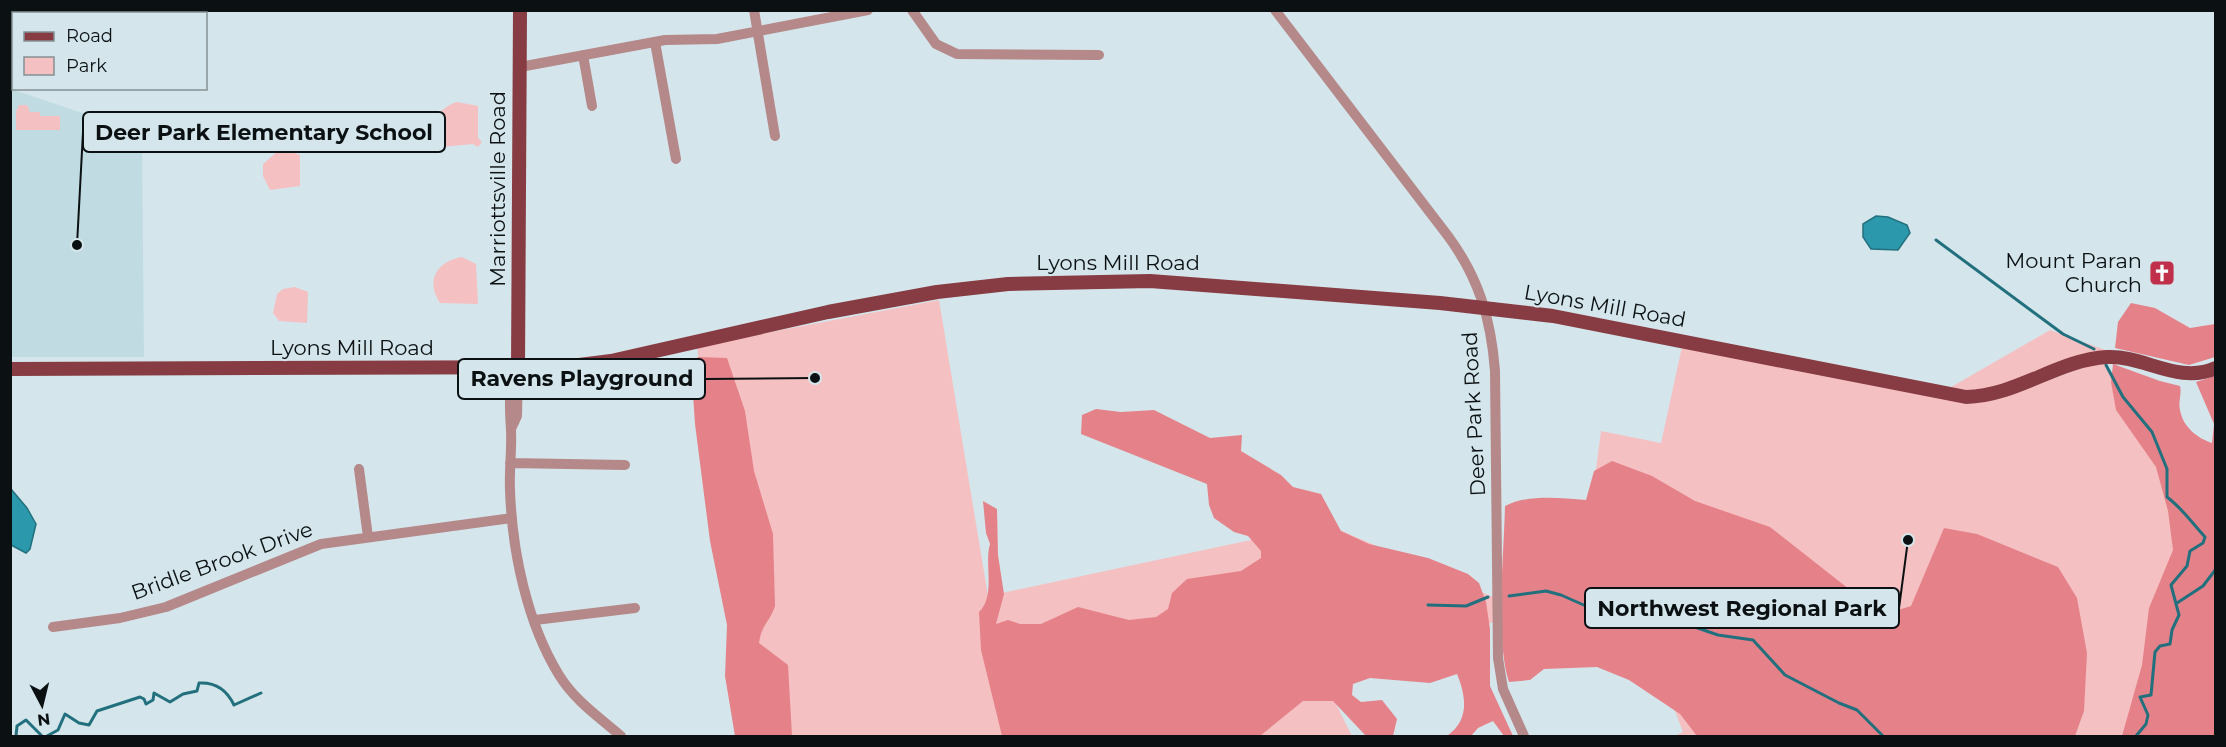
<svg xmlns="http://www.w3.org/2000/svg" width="2226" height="747" font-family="Montserrat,sans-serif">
  <rect width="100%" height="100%" fill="#d4e6eb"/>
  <!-- built -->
  <path fill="#c0dce2" d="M11 89 142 133 144 357H11Z"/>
  <!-- green -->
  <path fill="#f5c0c2" d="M457 102 478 106V138L482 142 478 147 473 144 441 147C424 130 437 108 457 102Z
    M19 105H27L30 112H40V116H60V130H16V112Z
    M288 151 300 155V186L270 190 263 176V164L277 152Z
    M462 257 476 264 478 304 440 303C425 281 437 261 462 257Z
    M295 287 308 292 307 323 279 321 273 313 277 294 283 289Z
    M939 300 988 596 1326 524 1493 597V622L1328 688 1352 736H744L697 346Z
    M2050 330 2111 352 1979 392 1946 390Z
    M1682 347 1974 402 2008 396 2094 363 2106 365 2189 518 2136 736H1674L1683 732 1593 492 1601 431 1661 443Z"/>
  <!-- forest -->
  <path fill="#e58289" d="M2131 303 2155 308 2190 328 2215 324V357L2189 365 2115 348 2118 322Z
    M698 357 727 358 745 411 754 471 773 534 775 606C770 622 761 625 759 643L788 665 792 736H735L725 676 727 625 710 541 695 424 691 365Z
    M2113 364 2160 381 2180 386C2182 394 2178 402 2180 410 2183 427 2197 438 2212 443L2214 424 2196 382 2215 376V736H2122L2142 665 2149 608 2173 550 2168 511 2156 467 2116 410 2111 382Z
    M1096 409 1121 412 1154 410 1210 438 1242 435 1241 451 1281 475 1293 487 1321 494 1341 531 1369 544 1428 558 1468 574 1479 583 1486 602 1490 629V686L1513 736H1504L1493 721 1478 728 1471 736H1447C1470 720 1466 696 1457 674L1430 683 1370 678 1353 684 1352 695 1361 702 1382 700 1397 719 1393 736H1366L1333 701H1303L1260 736H1002L981 650 979 612C996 596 984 563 990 544L986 533 983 501 997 509 998 555 1004 594 996 624 1008 620 1020 624H1041L1078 607 1129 620 1156 617 1168 609 1172 593 1187 579 1241 571 1261 558V551L1248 536 1234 532 1214 518 1209 505 1207 484 1081 434 1082 415Z
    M1612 461 1652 476 1695 501 1770 527 1882 615 1911 606 1944 528 1977 534 2058 567 2077 598 2087 653 2084 711 2075 736H1697L1680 714 1629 680 1597 667 1544 669 1530 680 1509 682C1495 639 1504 553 1505 506 1528 494 1560 498 1586 500L1594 471Z"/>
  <!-- water -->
  <path fill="#2c98ac" stroke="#22707e" stroke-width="1.5" d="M1876 216 1888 217 1907 225 1910 233 1898 250 1871 249 1863 237V224Z
    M11 489 27 508 36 524 30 549 26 553 11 545Z"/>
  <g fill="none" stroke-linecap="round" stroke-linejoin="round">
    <!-- stream -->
    <path stroke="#22707e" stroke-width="3" d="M1936 240 2063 334 2094 349
      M2106 365 2123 397 2152 432 2167 469V497C2183 509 2192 523 2205 537L2203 543 2190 551 2187 566 2171 585 2179 615 2172 630 2170 644 2160 646 2155 652 2151 695 2140 697 2148 715 2146 724 2136 736
      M1509 596 1546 591 1561 595 1586 606 1618 603 1629 595 1656 608 1666 620 1679 626 1689 625 1718 635 1753 640 1785 675 1839 703 1857 710 1883 736
      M2177 603 2203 586 2216 569
      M1428 605 1466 606 1488 597
      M16 736 17 726 26 720 42 736
      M47 736 58 730 65 714 79 723 89 725 97 711 140 697 144 699 146 704 153 700 154 693 170 702 183 694 197 691 199 683C216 682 227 690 234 705L261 693"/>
    <!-- minor -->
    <path stroke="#b5888a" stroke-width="10" d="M754 10 775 136
      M912 10 936 44 957 54 1099 55
      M1275 10 1448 236C1479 278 1491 319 1495 371L1498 658 1503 689 1524 736
      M655 42 676 159
      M583 55 592 106
      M520 67 665 40 717 39 868 10
      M518 368C507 390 510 408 511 431 512 450 509 470 510 490 512 551 527 623 559 675 575 701 599 717 621 736
      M511 429 517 416 518 368
      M510 463 625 465
      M359 469 368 537
      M535 620 635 608
      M53 627 120 618 166 607 321 544 512 518"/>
    <!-- major -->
    <path stroke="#873b43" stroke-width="14" d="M518 368 520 10
      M10 369 563 367 611 361 828 312 937 292 1008 284 1150 281 1440 303 1553 316 1966 397C2017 396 2057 360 2107 357 2144 355 2178 385 2216 368"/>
  </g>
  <!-- icons -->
  <defs>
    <symbol id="church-square" viewBox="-11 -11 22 22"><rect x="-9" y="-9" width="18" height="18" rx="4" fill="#c0304a" stroke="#d4e6eb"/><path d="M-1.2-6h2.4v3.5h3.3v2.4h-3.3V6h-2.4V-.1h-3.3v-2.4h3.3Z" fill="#fff"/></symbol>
  </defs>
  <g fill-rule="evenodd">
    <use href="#church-square" x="2147" y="258" width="30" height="30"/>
  </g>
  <g text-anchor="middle" stroke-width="4.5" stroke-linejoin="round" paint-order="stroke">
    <!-- street labels -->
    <g font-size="21" fill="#0b1113" stroke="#d4e6eb">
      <text transform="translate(498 189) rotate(-90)" y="7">Marriottsville Road</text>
      <text x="1118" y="270">Lyons Mill Road</text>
      <text transform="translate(1605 306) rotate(10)" y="7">Lyons Mill Road</text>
      <text x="352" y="355">Lyons Mill Road</text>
      <text transform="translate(1474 414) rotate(-93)" y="7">Deer Park Road</text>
      <text transform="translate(222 561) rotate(-20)" y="7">Bridle Brook Drive</text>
    </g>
    <!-- poi labels -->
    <g font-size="21" fill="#0b1113" stroke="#d4e6eb" text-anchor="end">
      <text x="2142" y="268">Mount Paran<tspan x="2142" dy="24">Church</tspan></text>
    </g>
  </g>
  <!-- callouts -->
  <path fill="none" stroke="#0b1113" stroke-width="2" d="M77 245L83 132M815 378L705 379M1908 540L1899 608"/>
  <g fill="#0b1113" stroke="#d4e6eb" stroke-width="2">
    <circle cx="77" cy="245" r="6"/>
    <circle cx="815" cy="378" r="6"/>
    <circle cx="1908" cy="540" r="6"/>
  </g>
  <g fill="#d4e6eb" stroke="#0b1113" stroke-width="2">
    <rect x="83" y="112" width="362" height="40" rx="6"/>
    <rect x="458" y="359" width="247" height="40" rx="6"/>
    <rect x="1585" y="588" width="314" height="40" rx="6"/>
  </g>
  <g font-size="22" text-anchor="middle" font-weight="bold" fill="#0b1113">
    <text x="264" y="140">Deer Park Elementary School</text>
    <text x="582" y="386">Ravens Playground</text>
    <text x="1742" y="616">Northwest Regional Park</text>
  </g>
  <!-- border -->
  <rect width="2226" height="747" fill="none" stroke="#0b1113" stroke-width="24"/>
  <!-- legend -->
  <rect x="12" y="12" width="195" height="78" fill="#d4e6eb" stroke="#849195" stroke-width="1.5"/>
  <rect x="24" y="32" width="30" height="9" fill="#873b43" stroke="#849195" stroke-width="1.5"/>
  <text x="66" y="42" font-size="18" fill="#0b1113">Road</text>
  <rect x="24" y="57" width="30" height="18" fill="#f5c0c2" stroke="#849195" stroke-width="1.5"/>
  <text x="66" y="72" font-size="18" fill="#0b1113">Park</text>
  <!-- north arrow -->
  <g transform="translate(42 705) rotate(173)" stroke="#d4e6eb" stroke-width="4.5" paint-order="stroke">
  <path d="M0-4.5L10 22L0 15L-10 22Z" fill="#0b1113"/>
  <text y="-9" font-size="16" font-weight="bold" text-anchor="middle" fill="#0b1113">N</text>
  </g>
</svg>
